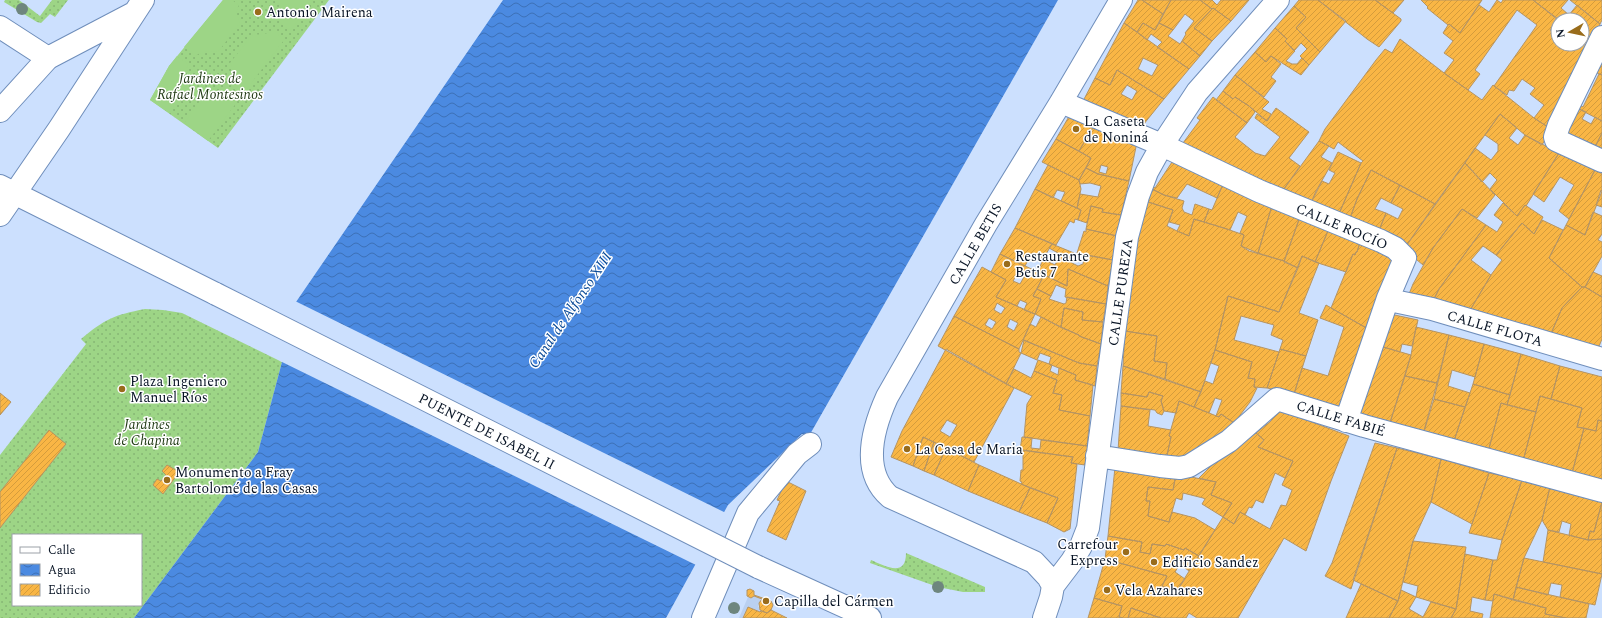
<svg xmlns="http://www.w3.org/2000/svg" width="1602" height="618" font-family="Spectral,serif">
  <defs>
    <pattern id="grass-dots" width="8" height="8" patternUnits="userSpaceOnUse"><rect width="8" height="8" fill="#9dd586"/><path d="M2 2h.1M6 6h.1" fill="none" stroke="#86b674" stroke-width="1.8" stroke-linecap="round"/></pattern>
    <pattern id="water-waves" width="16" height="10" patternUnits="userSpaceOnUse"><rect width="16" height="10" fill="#4b8ae1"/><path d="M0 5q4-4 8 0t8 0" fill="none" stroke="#3c70b6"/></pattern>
    <pattern id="building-hatch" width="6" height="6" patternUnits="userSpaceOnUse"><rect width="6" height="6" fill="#f9b645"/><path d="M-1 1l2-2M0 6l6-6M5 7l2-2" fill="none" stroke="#d49c3c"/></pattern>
  </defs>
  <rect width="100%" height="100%" fill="#cce0fe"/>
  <!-- built -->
  <path fill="#bad0f1" d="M754 596 762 599 758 606 761 611 787 618H739L748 597 751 598Z"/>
  <!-- grass -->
  <path fill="url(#grass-dots)" fill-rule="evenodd" d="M5 0H19L40 16 52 0H68L55 17 50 14 41 23 37 22 4 2Z
    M223 0H329L218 148 150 100 169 66Z
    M145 309 163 310 182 313 282 362 258 452 134 618H0V455L86 344 81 339C105 319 114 315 145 309ZM13 535H141V605H13Z
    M906 553 985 587V592H963L938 587 870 563 871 560C885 566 906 578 906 553Z"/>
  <!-- garden -->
  <path fill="#9dd586" d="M223 0H232L239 5 236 12 240 23 218 52C209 51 203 51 195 56L184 47Z
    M279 0H313L290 31 279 22 282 15 278 1Z
    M273 30 284 40 243 94 231 85C234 77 235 71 230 63L253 34C260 35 266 35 273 30Z
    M177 56 188 64C185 73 185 79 189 88L169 113 150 100 169 66Z
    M225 94 237 102 208 141 184 123 202 98C211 100 217 98 225 94Z"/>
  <!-- water -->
  <path fill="url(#water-waves)" d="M503 0H1058L809 436 802 434 728 505 666 618H134L258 452 282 362 296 302Z"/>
  <!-- pier -->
  <path fill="#cce0fe" d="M295 301 726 513 696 565 280 361Z"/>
  <!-- building -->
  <path fill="url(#building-hatch)" stroke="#b59463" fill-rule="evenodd" d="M1138 0H1142L1163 14 1155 30 1143 23 1137 32 1124 23Z
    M1142 0H1171L1163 14Z
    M1171 0H1200L1212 9 1194 28 1212 41 1200 56 1182 41 1186 34 1185 33 1194 21 1185 14 1173 30 1159 23Z
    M1200 0H1212L1217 5 1221 0H1249L1231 21 1213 8 1212 9Z
    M1299 0H1318L1346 21 1320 52 1296 28 1306 17 1294 6Z
    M1318 0H1375L1401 19V21L1379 47 1367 39Z
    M1375 0H1404L1393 13Z
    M1421 0H1482L1460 33 1449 24 1448 25 1427 8 1428 7Z
    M1497 0 1501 3 1503 0H1533L1558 19 1550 30 1558 36V44H1582V39L1590 45 1551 129 1534 118 1544 105 1530 94 1535 88 1522 79 1514 91 1509 90 1507 95 1494 86 1537 25 1517 10 1475 70 1480 74 1468 90 1444 73 1454 60 1444 53 1453 41 1443 33 1448 25 1449 24 1460 33 1479 5 1489 12Z
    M1533 0H1568L1561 8 1569 15 1577 5 1600 24 1590 45 1582 39V20H1558Z
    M1570 0H1602V20L1600 24Z
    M1294 6 1306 17 1296 28 1320 52 1309 65 1300 56 1307 49 1301 43 1294 51 1285 41 1287 39 1275 28Z
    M1213 8 1231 21 1212 41 1194 28Z
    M1124 23 1189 69 1164 99 1117 70 1110 85 1095 78ZM1143 58 1158 65 1152 76 1138 69Z
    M1143 23 1155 30 1159 23 1173 30 1168 36 1180 44 1182 41 1200 56 1189 69 1157 47 1162 42 1151 34 1147 40 1137 32Z
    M1275 28 1287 39 1285 41 1295 51 1286 61 1292 64H1297L1302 58 1309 65 1301 75 1271 56 1266 62 1255 52Z
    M1400 39 1444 73 1482 100 1493 85 1534 118 1551 129 1542 145 1525 135 1500 114 1435 204 1371 170 1357 199 1349 221 1338 216 1361 163 1363 161 1338 142 1334 149 1319 141 1325 129 1376 60 1385 49 1392 53Z
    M1602 51V75L1592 71Z
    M1255 52 1266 62 1271 56 1281 64 1271 77 1276 81 1264 97 1235 75Z
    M1117 70 1164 99 1139 130 1081 105 1095 78 1110 85ZM1127 85 1137 91 1132 100 1121 94Z
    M1599 74 1602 75V121L1575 107 1577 103 1583 107Z
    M1235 75 1269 102 1262 109 1271 114 1267 121 1249 106 1235 97 1233 99 1223 91Z
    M1223 91 1233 99 1235 97 1249 106 1255 112 1247 123 1216 100Z
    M1213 97 1247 123 1235 137 1255 153 1265 156 1280 137 1255 118 1257 114 1267 121 1276 108 1309 132 1289 158 1300 166 1281 193 1180 147 1200 120 1197 118Z
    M1575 107 1586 112 1582 119 1591 124 1595 117 1602 121V133L1595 147 1563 132Z
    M1071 113 1095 124 1079 151 1056 139Z
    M1500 114 1517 128 1509 138 1518 145 1525 135 1559 153 1526 206 1525 205 1517 216 1490 189 1497 180 1490 173 1482 182 1465 163 1475 148 1491 160 1498 151V144L1485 135Z
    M1095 124 1137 142 1129 181 1098 174 1086 168 1091 158 1079 151ZM1101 165 1108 167 1106 174 1099 172Z
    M1602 133V150L1595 147Z
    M1056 139 1091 158 1079 180 1042 162Z
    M1319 141 1329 146 1321 157 1332 163 1316 191 1310 205 1281 193Z
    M1338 152 1361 163 1338 216 1310 205 1322 181 1329 184 1335 173 1329 170Z
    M1559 153 1595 170 1569 219 1559 211 1574 185 1560 177 1544 202 1533 194Z
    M1174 159 1224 182 1217 198 1187 184 1177 198 1164 195 1150 188 1152 186 1155 188Z
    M1465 163 1495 195 1477 218 1462 209 1433 248 1423 265 1404 249Z
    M1048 165 1079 180 1081 189 1077 208 1061 201 1065 192 1057 190 1053 198 1035 189Z
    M1086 168 1098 174 1129 181 1121 215 1102 212 1103 209 1091 206 1087 223 1078 220 1081 210 1077 208 1080 194 1098 197 1101 186 1090 183 1080 184 1079 180Z
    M1371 170 1400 185 1391 203 1381 198 1375 209 1386 213 1378 233 1349 221 1357 199Z
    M1595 170 1602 174V191L1585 235 1566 225Z
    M1224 182 1273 202 1258 253 1241 246 1244 235 1240 233 1247 216 1238 212 1230 230 1204 222 1209 209 1212 210Z
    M1400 185 1435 204 1404 249 1378 233 1386 213 1398 219 1403 209 1391 203Z
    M1150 188 1164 195 1184 201 1182 208 1184 212 1192 215 1195 204 1209 209 1204 222 1194 219 1189 236 1177 231 1180 225 1169 222 1173 210 1142 200Z
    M1035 189 1081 210 1078 220 1075 219 1074 223 1070 221 1056 245 1015 228Z
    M1601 190 1602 191V207L1596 205Z
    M1142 200 1173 210 1167 226 1177 231 1189 236 1194 219 1224 228 1244 235 1241 246 1249 251 1284 261 1298 268 1279 312 1228 296 1215 350 1201 392 1165 379 1167 363 1154 361 1157 336 1125 331Z
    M1273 202 1301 214 1284 261 1258 253Z
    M1503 203 1517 216 1525 205 1543 217 1534 234 1522 223 1496 255 1483 246 1471 260 1491 275 1469 312 1432 303 1439 289 1486 225 1497 232 1503 222 1494 215Z
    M1091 206 1103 209 1102 212 1121 215 1117 236 1086 229Z
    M1462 209 1486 225 1439 289 1432 303 1407 299 1413 284 1433 248Z
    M1593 212 1602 216V234L1598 240 1602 242V256L1585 287H1582L1549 258 1566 225 1585 235Z
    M1301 214 1330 226 1315 262 1302 256 1298 268 1284 262Z
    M1542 220 1563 230 1549 258 1582 287 1562 308 1550 336 1469 312 1491 275 1502 260 1496 255 1522 223 1534 234Z
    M1330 226 1361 239 1357 252H1356L1355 255 1353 254 1346 272 1315 262Z
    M1015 228 1052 244 1043 259 1032 253 1025 266 1000 254Z
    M1086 229 1117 236 1113 260 1077 253 1084 231 1086 232Z
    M1361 239 1397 257 1370 330 1331 308 1353 254 1355 255 1356 252H1357Z
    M1052 244 1074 253 1070 262 1078 266 1083 264 1085 255 1113 260 1108 286 1068 269 1067 286 1049 277 1059 257 1058 253 1049 248Z
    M1000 254 1044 275 1033 296 1041 299 1035 314 1024 310 1027 303 1020 300 1017 306 996 297 1006 280 991 272ZM1017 274 1024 277 1020 284 1013 281Z
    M1302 256 1319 263 1299 313 1318 320 1306 356 1280 349 1283 340 1271 335 1274 325 1241 316 1234 340 1279 352 1267 388 1254 387 1255 379 1248 378 1252 362 1215 350 1228 296 1279 312Z
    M1043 259 1055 265 1049 277 1038 272Z
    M982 267 1006 280 996 297 1035 314 1019 349 954 316ZM997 303 1005 308 1001 314 994 310ZM989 318 996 322 992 329 985 325ZM1010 319 1018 323 1014 331 1007 327Z
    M1068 269 1108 286 1106 304 1065 297 1066 289 1056 285 1051 296 1037 289 1044 275 1067 286Z
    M1593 272 1602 276V297L1585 287Z
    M1582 287H1585L1602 297V339L1597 351 1550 336 1562 308Z
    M1037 289 1051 296 1049 299 1064 304 1066 303 1067 297 1106 304 1103 322 1082 320 1083 312 1064 308 1061 327 1035 314 1041 299 1033 296Z
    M1326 305 1370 330 1344 408 1294 394 1302 368 1328 376 1344 327 1320 318Z
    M1064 308 1083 312 1082 320 1103 322 1101 344 1079 336V335L1061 327Z
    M1390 314 1418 320 1412 346 1402 344 1400 352 1373 344Z
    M954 316 1019 349V352L1021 353 1006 384 938 346Z
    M1041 317 1062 328 1079 335V336L1101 344 1097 366 1079 363 1023 340 1030 324 1036 327Z
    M1416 327 1449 335 1437 383 1405 376 1411 355Z
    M1125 331 1157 336 1154 361 1167 363 1165 379 1123 366Z
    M1449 335 1484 344 1475 377 1452 370 1448 386 1470 393 1465 407 1434 399Z
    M1024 340 1079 363 1097 366 1095 386 1075 380 1076 375 1049 364 1051 357 1040 353 1037 360 1021 353Z
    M1373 344 1411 355 1388 429 1349 417Z
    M1484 344 1521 354 1510 395 1473 384Z
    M946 349 1014 388 974 462 923 437 913 466 891 457 902 431ZM947 420 957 425 950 437 940 431Z
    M1280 349 1306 356 1294 394 1267 388Z
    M1215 350 1252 362 1248 378 1255 379 1254 387 1257 388 1250 402 1234 423 1221 414 1219 417 1216 416 1222 400 1215 398 1209 413 1194 407 1205 381 1213 384 1219 366 1211 363Z
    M1521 354 1560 366 1551 399 1540 396 1536 412 1507 405Z
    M1038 360 1052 365 1050 371 1058 375 1059 368 1076 375 1075 380 1093 385 1090 416 1059 410 1062 395 1053 393 1057 380 1034 371Z
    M1123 366 1201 392 1194 407 1179 401 1176 413 1164 411 1161 401 1163 396 1149 392 1147 397 1121 393Z
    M1560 366 1602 377V421L1598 420 1596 431 1577 427 1582 408 1551 399Z
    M1014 369 1031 378 1034 371 1057 380 1053 393 1062 395 1059 410 1090 416 1087 446 1024 437 1027 404 1032 396 1006 384Z
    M1405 376 1437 383 1422 438 1388 429Z
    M1473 384 1510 395 1507 405 1501 403 1487 456 1452 447Z
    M1149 392 1163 396 1161 401 1164 411 1162 415 1157 413 1155 410 1121 406V393L1147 397Z
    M0 393 11 402 0 415Z
    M1540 396 1582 408 1577 427 1584 428 1571 477 1522 465Z
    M1434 399 1465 407 1452 447 1422 438Z
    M1179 401 1219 417 1221 414 1234 423 1223 436 1179 463 1166 460 1171 437 1169 436Z
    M1501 403 1536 412 1522 465 1487 456Z
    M1121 406 1150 410 1148 426 1171 430 1169 436 1171 437 1166 460 1118 451Z
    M1277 409 1349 436 1331 481 1306 551 1284 538 1238 618H1197L1189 613 1186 618H1161L1131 608 1128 618H1123L1119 617 1122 606 1094 598 1105 559 1167 576 1162 586 1176 592 1223 517 1234 524 1240 512 1270 529 1281 505 1286 506 1292 490 1282 485 1293 461 1258 447 1264 440 1256 433 1271 421Z
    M1598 420 1602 421V485L1571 477 1584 428 1596 431Z
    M49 430 66 444 0 528V492Z
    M1256 433 1264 440 1258 447 1293 461 1285 478 1275 473 1263 503 1256 500 1252 508 1249 507 1245 515 1240 512 1234 524 1223 517 1232 503 1211 495 1216 482 1199 478 1222 455Z
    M923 437 934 442 924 471 913 466Z
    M1022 437 1032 438 1031 448 1040 449 1041 440 1088 446 1085 465 1071 463 1073 457 1020 450Z
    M934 442 946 448 934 475 924 471Z
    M1375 443 1397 448 1351 589 1325 576 1332 563Z
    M946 448 979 465 968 491 934 475Z
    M1397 448 1441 459 1431 502 1413 541 1398 601 1353 580Z
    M1023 450 1073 457 1071 463 1077 464 1070 529 1064 532 1047 523 1058 498 1021 484 1022 482 1020 481 1021 470H1023Z
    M1441 459 1489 473 1472 524 1431 502Z
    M167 465 179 472 163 494 153 485 157 479 161 481 166 475 162 471Z
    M979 465 1030 488 1019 512 968 491Z
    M1115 467 1176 474 1173 490 1148 487 1146 501H1150L1148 516 1169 522 1172 512 1195 518 1215 530 1199 556 1185 548 1184 550 1166 544 1165 546 1152 544 1150 554 1140 552 1142 542 1108 536Z
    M1489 473 1522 480 1502 540 1469 533Z
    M1176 474 1216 482 1211 495 1232 503 1223 517 1202 504 1205 499 1203 498 1183 493 1182 500 1176 498 1169 522 1148 516 1150 501H1146L1148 487 1173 490Z
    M1522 480 1550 487 1542 520 1524 558 1513 600 1494 594 1493 601 1485 600 1493 560H1497L1502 540Z
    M786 481 806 491 786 540 767 531 780 501 777 500Z
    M1550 487 1602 502 1594 532 1590 531 1588 540 1569 535 1571 524 1562 521 1559 532 1548 530 1542 520Z
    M1030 488 1058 498 1047 523 1019 512Z
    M1602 502V539L1588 540 1590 531 1594 532Z
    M1548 530 1588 540 1602 539V574L1543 562Z
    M1108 536 1142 542 1140 552 1150 554 1152 544 1165 546 1166 544 1184 550 1185 548 1199 556 1189 571 1180 564 1175 572 1185 579 1176 592 1162 586 1167 576 1105 559Z
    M1413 541 1466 547 1456 609 1416 597 1418 586 1403 582Z
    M1465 554 1493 560 1485 600 1472 597 1470 611 1483 614 1482 618H1451L1456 609Z
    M1524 558 1602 574 1595 605 1560 597 1562 585 1551 583 1548 595 1516 587Z
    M1361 584 1398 601 1389 618H1346Z
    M1516 587 1589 604 1586 618H1566L1545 614 1546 608 1513 600Z
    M750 589 754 591V595L771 601 773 605 771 610 767 613 760 610 759 603 762 599 754 596 751 598 747 596V590Z
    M1401 590 1416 597 1409 609 1423 617 1431 602 1456 609 1451 618H1389L1398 601Z
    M1494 594 1546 608 1545 614 1566 618H1490Z
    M1094 598 1122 606 1119 617 1123 618H1088Z
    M748 607 760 612 761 611 767 613 771 610 787 618H743Z
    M1131 608 1161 618H1128Z"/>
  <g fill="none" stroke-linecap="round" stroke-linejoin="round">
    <defs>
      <path id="street" d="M0 27 48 58
        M1602 37 1559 125 1555 137 1556 140 1602 161
        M1061 102 1162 145 1259 191 1381 241 1395 248 1405 258 1388 298 1346 421
        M1388 298 1394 301 1432 309 1602 359
        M1097 456 1160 466 1180 468 1189 466 1229 441 1277 399 1364 426 1602 491
        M1053 586 1048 577 1034 562 890 497C860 471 873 428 887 397L986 224 1061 102 1121 0
        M703 618 748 513 797 454 810 444
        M1044 618 1051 597 1053 586 1072 561 1081 546 1088 528 1127 237 1138 196 1147 172 1162 145 1197 92 1278 0"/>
      <path id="secondary" d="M0 186 216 294
        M758 567 870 618"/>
      <path id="primary" d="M0 111 48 58 132 14
        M0 215 59 129 143 0"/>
    </defs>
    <!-- street casing -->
    <use href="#street" stroke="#6f8ebb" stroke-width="24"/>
    <!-- secondary casing -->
    <use href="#secondary" stroke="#6f8ebb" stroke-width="24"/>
    <!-- primary casing -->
    <use href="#primary" stroke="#6f8ebb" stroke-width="24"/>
    <!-- street -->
    <use href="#street" stroke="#fff" stroke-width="22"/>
    <!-- secondary -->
    <use href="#secondary" stroke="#fff" stroke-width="22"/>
    <!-- primary -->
    <use href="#primary" stroke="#fff" stroke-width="22"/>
    <defs>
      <path id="secondary-bridge" d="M216 294 758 567"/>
    </defs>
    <!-- secondary-bridge casing -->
    <use href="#secondary-bridge" stroke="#6f8ebb" stroke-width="24" stroke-linecap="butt"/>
    <!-- secondary-bridge -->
    <use href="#secondary-bridge" stroke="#fff" stroke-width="22"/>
  </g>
  <!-- trees -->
  <g fill="#6e867e">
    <circle cx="22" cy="9" r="6"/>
    <circle cx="938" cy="587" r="6"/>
    <circle cx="734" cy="608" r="6"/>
  </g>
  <!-- markers -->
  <g fill="#996c1b" stroke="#fff" stroke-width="1.5">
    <circle cx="258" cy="12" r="4"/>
    <circle cx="1076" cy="129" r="4"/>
    <circle cx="1007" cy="264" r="4"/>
    <circle cx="122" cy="389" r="4"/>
    <circle cx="907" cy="449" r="4"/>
    <circle cx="167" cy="480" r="4"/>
    <circle cx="1126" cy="552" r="4"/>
    <circle cx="1154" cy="562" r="4"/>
    <circle cx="1107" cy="590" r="4"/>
    <circle cx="766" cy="601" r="4"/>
  </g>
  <g text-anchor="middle" stroke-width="3" stroke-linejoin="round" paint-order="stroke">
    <!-- poi labels -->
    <g font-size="14" fill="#081425" stroke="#fff" text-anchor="start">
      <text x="266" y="17">Antonio Mairena</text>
      <text x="1084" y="126">La Caseta<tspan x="1084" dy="16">de Noniná</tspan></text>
      <text x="1015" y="261">Restaurante<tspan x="1015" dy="16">Betis 7</tspan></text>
      <text x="130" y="386">Plaza Ingeniero<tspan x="130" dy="16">Manuel Ríos</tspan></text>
      <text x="915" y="454">La Casa de Maria</text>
      <text x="175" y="477">Monumento a Fray<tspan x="175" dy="16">Bartolomé de las Casas</tspan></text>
      <text x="1118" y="549" text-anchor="end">Carrefour<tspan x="1118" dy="16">Express</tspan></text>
      <text x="1162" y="567">Edificio Sandez</text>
      <text x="1115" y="595">Vela Azahares</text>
      <text x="774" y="606">Capilla del Cármen</text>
    </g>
    <!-- park labels -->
    <g font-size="14" font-style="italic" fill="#223c16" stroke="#fff">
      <text x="210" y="83">Jardines de<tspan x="210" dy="16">Rafael Montesinos</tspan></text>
      <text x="147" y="429">Jardines<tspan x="147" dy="16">de Chapina</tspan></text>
    </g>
    <!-- street labels -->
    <g font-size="14" fill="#081425" stroke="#fff">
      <text transform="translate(1342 226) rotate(23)" y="5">CALLE ROCÍO</text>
      <text transform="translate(975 244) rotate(-60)" y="5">CALLE BETIS</text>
      <text transform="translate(1120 292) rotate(-82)" y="5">CALLE PUREZA</text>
      <text transform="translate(1495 328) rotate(16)" y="5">CALLE FLOTA</text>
      <text transform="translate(1341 418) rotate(17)" y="5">CALLE FABIÉ</text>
      <text transform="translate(487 431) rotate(27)" y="5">PUENTE DE ISABEL II</text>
    </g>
    <!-- water labels -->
    <g font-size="15" font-style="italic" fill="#074896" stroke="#fff">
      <text transform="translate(570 310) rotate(-56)" y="5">Canal de Alfonso XIII</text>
    </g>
  </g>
  <!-- legend -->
  <rect x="12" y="534" width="130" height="72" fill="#ffffff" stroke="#9ca1a8"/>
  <rect x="20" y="547" width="20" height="6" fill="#ffffff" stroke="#9ca1a8"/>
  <text x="48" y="554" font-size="12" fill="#081425">Calle</text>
  <rect x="20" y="564" width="20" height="12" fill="url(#water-waves)" stroke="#9ca1a8"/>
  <text x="48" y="574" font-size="12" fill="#081425">Agua</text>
  <rect x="20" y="584" width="20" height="12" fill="url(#building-hatch)" stroke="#9ca1a8"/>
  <text x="48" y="594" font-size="12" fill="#081425">Edificio</text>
  <!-- north arrow -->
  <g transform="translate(1570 32) rotate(261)"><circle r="19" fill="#ffffff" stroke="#9ca1a8"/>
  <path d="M0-3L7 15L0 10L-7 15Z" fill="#996c1b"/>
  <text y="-6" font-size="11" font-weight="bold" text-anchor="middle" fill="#081425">N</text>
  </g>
</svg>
